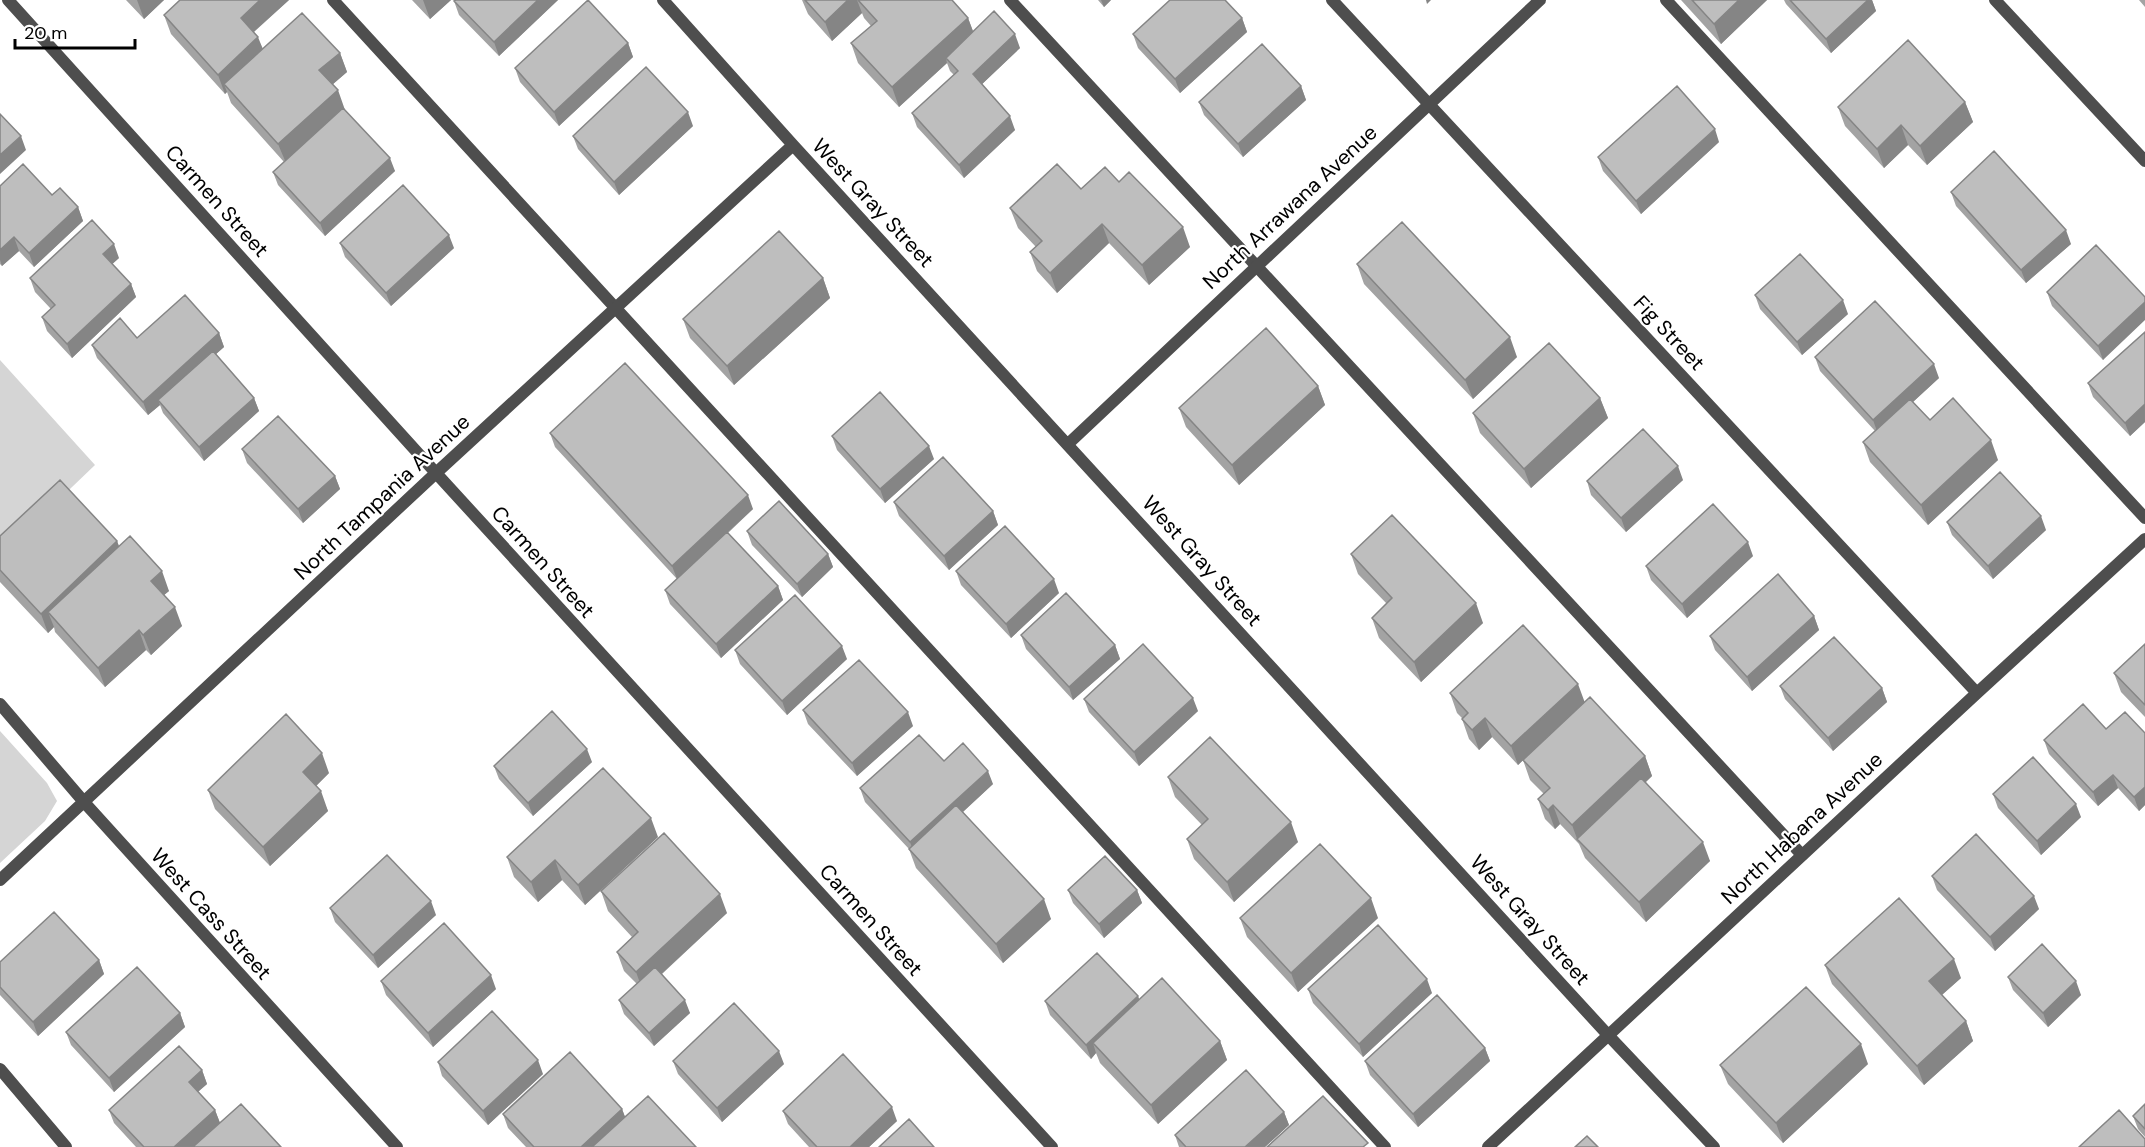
<svg xmlns="http://www.w3.org/2000/svg" width="2145" height="1147" font-family="'DM Sans',sans-serif">
  <rect width="100%" height="100%" fill="#fff"/>
  <!-- green -->
  <path fill="#d5d5d5" d="M0 360 95 465 0 556Z
    M0 731 47 783 57 801 45 821 0 863Z"/>
  <g fill="none" stroke-linecap="round" stroke-linejoin="round">
    <!-- lane -->
    <path stroke="#4e4e4e" stroke-width="12" d="M333 0 1385 1147
      M1010 0 1802 855
      M1666 0 2145 518
      M0 1069 66 1147"/>
    <!-- street -->
    <path stroke="#4e4e4e" stroke-width="12" d="M8 0 436 473 1052 1147
      M663 0 793 145 1608 1035 1714 1147
      M1332 0 1977 693
      M1995 0 2145 161
      M1068 444 1540 0
      M0 704 84 802 397 1147
      M0 880 436 473 793 145
      M1488 1147 1977 693 2145 539"/>
  </g>
  <!-- wall -->
  <path fill="#a3a3a3" d="M126 0H164L144 19Z
    M289 0 254 32 263 49 340 53 347 72 332 85 344 109 395 171 325 236 278 185 273 172 284 162 231 103 227 92 225 94 171 34 164 15Z
    M412 0H451L430 19Z
    M456 0H558L499 56 459 15 454 1Z
    M802 0H952L968 18 973 31 1020 48 982 84 1015 130 964 178 917 127 912 113 954 75 950 71 947 63 899 107 858 63 851 43 871 26 864 18 862 13 832 41 808 14Z
    M1098 0H1111L1104 7Z
    M1681 0H1767L1721 44Z
    M1784 0H1872L1876 11 1831 53 1786 4Z
    M2139 0H2145V7Z
    M1242 18 1247 32 1180 93 1138 48 1133 34Z
    M628 43 633 57 559 126 520 82 515 68Z
    M1301 86 1306 100 1243 157 1204 115 1199 102Z
    M1965 102 1973 122 1927 165 1908 145 1884 168 1845 126 1838 107Z
    M693 126 619 195 578 149 573 136Z
    M1719 142 1641 214 1603 171 1598 157Z
    M1119 182 1190 247 1149 285 1109 243 1057 293 1037 271 1030 252 1036 247 1018 228 1010 208 1081 189Z
    M0 186 52 195 78 207 83 221 34 267 19 251 2 266 0 264Z
    M1951 192 2071 244 2026 283 1956 206Z
    M340 243 454 248 391 306 345 257Z
    M119 258 112 264 131 284 136 297 72 358 47 331 42 317 51 309 35 292 30 278Z
    M1357 264 1517 357 1473 399 1364 284Z
    M823 278 830 298 734 385 690 338 683 319Z
    M2047 292 2145 297 2103 360 2052 306Z
    M1755 295 1848 314 1802 355 1760 309Z
    M2145 332V422L2130 436 2093 397 2088 383Z
    M219 333 224 347 216 354 254 398 259 411 204 461 163 413 160 405 148 415 97 358 92 345 137 338Z
    M1815 357 1939 378 1913 402 1930 420 1998 460 1928 525 1870 462 1863 442 1875 431 1820 371Z
    M1318 386 1325 405 1239 485 1186 427 1179 408Z
    M1600 398 1608 418 1531 488 1480 433 1473 413Z
    M550 433 753 509 728 533 778 586 783 600 721 658 670 604 665 590 677 579 555 447Z
    M832 436 934 459 885 503 837 450Z
    M242 449 335 476 340 489 303 523 247 463Z
    M1683 480 1626 532 1591 495 1587 481Z
    M894 502 993 511 998 525 949 570 899 516Z
    M1947 522 2046 530 1993 579 1952 535Z
    M747 531 828 554 833 567 802 597 752 545Z
    M0 536 117 541 119 546 169 591 164 595 182 626 151 655 146 650 105 687 55 632 54 627 48 633 0 582Z
    M1351 554 1483 623 1421 682 1379 638 1372 618 1387 604 1358 574Z
    M1753 556 1687 618 1651 580 1646 566Z
    M956 571 1059 593 1011 638 961 585Z
    M1814 616 1819 630 1752 691 1715 650 1710 636Z
    M1021 635 1115 645 1120 659 1073 700 1026 649Z
    M2145 644V717L2121 692 2114 673Z
    M735 650 847 659 787 715 740 664Z
    M1780 686 1882 688 1887 702 1833 751 1785 699Z
    M1450 693 1585 702 1645 756 1652 776 1646 782 1710 861 1646 922 1585 858 1579 844 1560 824 1555 829 1545 819 1538 799 1544 794 1530 780 1523 760 1518 765 1492 737 1479 750 1469 739 1462 719H1463L1457 713Z
    M1084 699 1198 711 1139 766 1089 712Z
    M803 710 913 726 857 776 808 724Z
    M2106 729 2145 733V805L2139 811 2118 788 2098 806 2049 754 2044 740Z
    M944 761 993 784 963 812 1051 919 1003 963 916 868 909 849 865 802 860 788Z
    M592 762 533 816 499 779 494 766Z
    M329 773 316 786 328 811 270 866 215 809 208 790Z
    M1168 777 1298 842 1234 902 1194 859 1187 839 1202 825 1175 797Z
    M1993 794 2081 817 2041 855 1998 808Z
    M658 837 585 905 562 880 538 902 514 877 507 857Z
    M1932 876 2039 909 1995 951 1937 890Z
    M1068 890H1137L1142 903 1104 938 1073 903Z
    M601 891 727 913 662 974 690 1013 654 1046 624 1014 619 1000 637 984 624 971 617 952 632 937 608 911Z
    M330 908 436 915 378 968 335 922Z
    M1240 918H1378L1298 992 1247 937Z
    M99 960 104 974 38 1036 0 995V962Z
    M1825 965 1961 978 1942 995 1966 1021 1973 1041 1924 1085 1832 984Z
    M2008 977 2081 995 2048 1027 2013 990Z
    M381 981 496 989 433 1047 386 995Z
    M1308 989 1432 993 1363 1057 1313 1003Z
    M1138 996 1139 1000 1220 1041 1227 1060 1158 1124 1100 1063 1096 1053 1091 1059 1050 1015 1045 1001Z
    M180 1013 185 1027 114 1092 71 1045 66 1032Z
    M1485 1048 1490 1061 1418 1127 1370 1075 1365 1061Z
    M673 1061 784 1064 722 1122 678 1074Z
    M438 1062 543 1074 488 1125 442 1076Z
    M1868 1064 1783 1143 1728 1084 1720 1065Z
    M202 1070 207 1084 198 1092 215 1110 220 1123 194 1147H136L114 1123 109 1110Z
    M2145 1104V1137L2138 1129 2133 1116Z
    M622 1109 625 1117 696 1147H526L508 1128 503 1114Z
    M783 1111 897 1121 869 1147H809L788 1124Z
    M1284 1112 1289 1125 1265 1147H1179L1175 1135Z"/>
  <!-- shaded-wall -->
  <path fill="#858585" d="M137 0H164L144 19Z
    M260 0H289L248 37 241 18Z
    M423 0H451L430 19Z
    M538 0H558L499 56 494 42Z
    M848 0H857L862 13 832 41 825 22Z
    M1101 0H1111L1104 7Z
    M1426 0H1431L1427 4Z
    M1739 0H1767L1721 44 1714 24Z
    M1868 0H1872L1876 11 1831 53 1826 39Z
    M968 18 975 37 946 58 947 63 899 107 892 87Z
    M1242 18 1247 32 1180 93 1175 79Z
    M1015 34 1020 48 978 88 973 74Z
    M258 37 266 57 224 84 227 92 225 94 218 75Z
    M628 43 633 57 559 126 554 112Z
    M340 53 347 72 326 90 319 70Z
    M1301 86 1306 100 1243 157 1238 144Z
    M338 90 345 110 286 163 278 144Z
    M1965 102 1973 122 1927 165 1920 146Z
    M688 112 693 126 619 195 614 182Z
    M1010 116 1015 130 964 178 959 165Z
    M1901 125 1908 145 1884 168 1877 149Z
    M1715 129 1719 142 1641 214 1636 201Z
    M21 136 26 150 0 174V155Z
    M390 158 395 171 325 236 320 223Z
    M78 207 83 221 34 267 29 253Z
    M1102 224 1109 243 1057 293 1050 273Z
    M1183 227 1190 247 1149 285 1142 265Z
    M2066 230 2071 244 2026 283 2021 270Z
    M449 235 454 248 391 306 386 293Z
    M14 237 19 251 2 266 0 260V250Z
    M114 244 119 258 108 268 103 254Z
    M823 278 830 298 734 385 727 366Z
    M131 284 136 297 72 358 67 344Z
    M1843 300 1848 314 1802 355 1797 342Z
    M2145 302V320L2103 360 2098 346Z
    M219 333 224 347 161 403 158 400 160 405 148 415 143 402Z
    M1510 337 1517 357 1473 399 1465 380Z
    M1934 364 1939 378 1878 434 1873 420Z
    M1318 386 1325 405 1239 485 1232 465Z
    M254 398 259 411 204 461 199 447Z
    M1600 398 1608 418 1531 488 1524 469Z
    M2145 404V422L2130 436 2125 423Z
    M1991 440 1998 460 1928 525 1921 505Z
    M929 446 934 459 885 503 880 489Z
    M1678 466 1683 480 1626 532 1621 518Z
    M335 476 340 489 303 523 298 509Z
    M748 495 753 509 677 579 672 566Z
    M993 511 998 525 949 570 944 556Z
    M2041 516 2046 530 1993 579 1988 566Z
    M117 541 124 561 48 612 54 627 48 633 41 614Z
    M1748 542 1753 556 1687 618 1682 604Z
    M828 554 833 567 802 597 797 584Z
    M162 571 169 591 158 600 151 581Z
    M1054 579 1059 593 1011 638 1006 624Z
    M778 586 783 600 721 658 716 644Z
    M1476 603 1483 623 1421 682 1414 662Z
    M175 607 182 626 151 655 143 635Z
    M1814 616 1819 630 1752 691 1747 677Z
    M139 630 146 650 105 687 98 668Z
    M1115 645 1120 659 1073 700 1069 687Z
    M842 646 847 659 787 715 782 701Z
    M1578 684 1585 703 1518 765 1511 746Z
    M1882 688 1887 702 1833 751 1828 738Z
    M1193 698 1198 711 1139 766 1134 752Z
    M908 712 913 726 857 776 852 763Z
    M1485 718 1492 737 1479 750 1472 730Z
    M587 749 592 762 533 816 528 803Z
    M322 753 329 773 310 792 303 772Z
    M1645 756 1652 776 1581 842 1577 839 1579 844 1572 825Z
    M988 771 993 784 915 856 910 842Z
    M2113 775 2118 788 2098 806 2093 792Z
    M2145 787V805L2139 811 2134 797Z
    M321 791 328 811 270 866 263 847Z
    M2076 804 2081 817 2041 855 2037 841Z
    M1553 805 1560 824 1555 829 1548 810Z
    M651 818 658 837 585 905 578 885Z
    M1291 822 1298 842 1234 902 1227 882Z
    M1703 842 1710 861 1646 922 1639 902Z
    M555 860 562 880 538 902 531 882Z
    M1137 890 1142 903 1104 938 1099 924Z
    M720 894 727 913 643 991 636 972Z
    M2034 896 2039 909 1995 951 1990 937Z
    M1371 898 1378 918 1298 992 1291 973Z
    M1044 899 1051 919 1003 963 996 944Z
    M431 901 436 915 378 968 373 955Z
    M1954 959 1961 978 1936 1000 1929 981Z
    M99 960 104 974 38 1036 33 1022Z
    M491 975 496 989 433 1047 428 1033Z
    M1427 979 1432 993 1363 1057 1359 1044Z
    M2076 981 2081 995 2048 1027 2043 1013Z
    M1138 996 1143 1010 1093 1043 1096 1053 1091 1059 1086 1045Z
    M685 1000 690 1013 654 1046 649 1033Z
    M180 1013 185 1027 114 1092 109 1078Z
    M1966 1021 1973 1041 1924 1085 1917 1066Z
    M1220 1041 1227 1060 1158 1124 1151 1105Z
    M1861 1044 1868 1064 1783 1143 1776 1123Z
    M1485 1048 1490 1061 1418 1127 1413 1114Z
    M779 1051 784 1064 722 1122 717 1108Z
    M538 1060 543 1074 488 1125 483 1111Z
    M202 1070 207 1084 194 1095 189 1082Z
    M892 1107 897 1121 869 1147H850Z
    M622 1109 627 1122 600 1147H581Z
    M215 1110 220 1123 194 1147H174Z
    M1284 1112 1289 1125 1265 1147H1245Z"/>
  <!-- building -->
  <path fill="#bebebe" stroke="#858585" stroke-width="1.5" d="M180 0H260L241 18 258 37 218 75 164 15Z
    M456 0H538L494 42 454 1Z
    M588 0 628 43 554 112 515 68Z
    M805 0H848L825 22Z
    M858 0H952L968 18 892 87 851 43 877 21Z
    M1170 0H1225L1242 18 1175 79 1133 34Z
    M1692 0H1739L1714 24Z
    M1790 0H1868L1826 39Z
    M994 11 1015 34 973 74 1010 116 959 165 912 113 958 71 946 58Z
    M302 13 340 53 319 70 338 90 278 144 224 84Z
    M1908 40 1965 102 1920 146 1901 125 1877 149 1838 107Z
    M1262 44 1301 86 1238 144 1199 102Z
    M646 67 688 112 614 182 573 136Z
    M1677 86 1715 129 1636 201 1598 157Z
    M343 108 390 158 320 223 273 172Z
    M0 114 21 136 0 155Z
    M1994 151 2066 230 2021 270 1951 192Z
    M23 164 52 195 60 188 78 207 29 253 14 237 0 250V186Z
    M1057 164 1081 189 1105 167 1119 182 1129 172 1183 227 1142 265 1102 224 1050 273 1030 252 1042 241 1010 208Z
    M403 185 449 235 386 293 340 243Z
    M92 220 114 244 103 254 131 284 67 344 42 317 55 305 30 278Z
    M1402 222 1510 337 1465 380 1357 264Z
    M779 231 823 278 727 366 683 319Z
    M2096 245 2145 297V302L2098 346 2047 292Z
    M1800 254 1843 300 1797 342 1755 295Z
    M185 295 219 333 143 402 92 345 120 318 137 338Z
    M1875 301 1934 364 1873 420 1815 357Z
    M1266 328 1318 386 1232 465 1179 408Z
    M2145 332V404L2125 423 2088 383Z
    M1549 343 1600 398 1524 469 1473 413Z
    M213 351 254 398 199 447 158 400Z
    M625 363 748 495 672 566 550 433Z
    M880 392 929 446 880 489 832 436Z
    M1953 398 1991 440 1921 505 1863 442 1910 399 1930 420Z
    M278 416 335 476 298 509 242 449Z
    M1643 429 1678 466 1621 518 1587 481Z
    M943 457 993 511 944 556 894 502Z
    M2000 472 2041 516 1988 566 1947 522Z
    M60 480 117 541 41 614 0 570V536Z
    M779 501 828 554 797 584 747 531Z
    M1713 504 1748 542 1682 604 1646 566Z
    M1392 515 1476 603 1414 662 1372 618 1392 598 1351 554Z
    M1005 526 1054 579 1006 624 956 571Z
    M727 532 778 586 716 644 665 590Z
    M130 536 162 571 151 581 175 607 143 635 139 630 98 668 48 612Z
    M1778 574 1814 616 1747 677 1710 636Z
    M1066 593 1115 645 1069 687 1021 635Z
    M795 595 842 646 782 701 735 650Z
    M1523 625 1578 684 1511 746 1485 718 1472 730 1462 719 1468 713 1450 693Z
    M1834 637 1882 688 1828 738 1780 686Z
    M1143 644 1193 698 1134 752 1084 699Z
    M2145 644V705L2114 673Z
    M859 660 908 712 852 763 803 710Z
    M1590 697 1645 756 1572 825 1553 805 1548 810 1538 799 1550 788 1523 760Z
    M2083 704 2106 729 2125 712 2145 733V787L2134 797 2113 775 2093 792 2044 740Z
    M552 711 587 749 528 803 494 766Z
    M286 714 322 753 303 772 321 791 263 847 208 790Z
    M919 735 944 761 963 743 988 771 910 842 860 788Z
    M1210 737 1291 822 1227 882 1187 839 1208 819 1168 777Z
    M2033 757 2076 804 2037 841 1993 794Z
    M603 768 651 818 578 885 555 860 531 882 507 857Z
    M1641 778 1703 842 1639 902 1577 839Z
    M956 805 1044 899 996 944 909 849Z
    M664 833 720 894 636 972 617 952 638 932 601 891Z
    M1976 834 2034 896 1990 937 1932 876Z
    M1320 844 1371 898 1291 973 1240 918Z
    M387 855 431 901 373 955 330 908Z
    M1105 856 1137 890 1099 924 1068 890Z
    M1899 898 1954 959 1929 981 1966 1021 1917 1066 1825 965Z
    M54 912 99 960 33 1022 0 987V962Z
    M444 923 491 975 428 1033 381 981Z
    M1378 925 1427 979 1359 1044 1308 989Z
    M2042 944 2076 981 2043 1013 2008 977Z
    M1097 953 1138 996 1086 1045 1045 1001Z
    M137 967 180 1013 109 1078 66 1032Z
    M655 967 685 1000 649 1033 619 1000Z
    M1162 978 1220 1041 1151 1105 1093 1043Z
    M1806 987 1861 1044 1776 1123 1720 1065Z
    M1437 995 1485 1048 1413 1114 1365 1061Z
    M734 1003 779 1051 717 1108 673 1061Z
    M492 1011 538 1060 483 1111 438 1062Z
    M179 1046 202 1070 189 1082 215 1110 174 1147H144L109 1110Z
    M570 1052 622 1109 581 1147H534L503 1114Z
    M843 1054 892 1107 850 1147H817L783 1111Z
    M1246 1070 1284 1112 1245 1147H1186L1175 1135Z
    M648 1096 696 1147H592Z
    M1323 1096 1368 1143 1363 1147H1267Z
    M241 1104 281 1147H195L194 1146Z
    M2145 1104V1129L2133 1116Z
    M2119 1110 2145 1139V1147H2079Z
    M909 1119 934 1147H879Z
    M1587 1136 1598 1147H1575Z"/>
  <g text-anchor="middle" stroke-width="4.5" stroke-linejoin="round" paint-order="stroke">
    <!-- street labels -->
    <g font-size="21" fill="#000" stroke="#fff">
      <text transform="translate(217 201) rotate(48)" y="7">Carmen Street</text>
      <text transform="translate(873 203) rotate(47)" y="7">West Gray Street</text>
      <text transform="translate(1290 207) rotate(-43)" y="7">North Arrawana Avenue</text>
      <text transform="translate(1669 333) rotate(47)" y="7">Fig Street</text>
      <text transform="translate(382 497) rotate(-43)" y="7">North Tampania Avenue</text>
      <text transform="translate(1202 561) rotate(48)" y="7">West Gray Street</text>
      <text transform="translate(543 562) rotate(48)" y="7">Carmen Street</text>
      <text transform="translate(1802 828) rotate(-43)" y="7">North Habana Avenue</text>
      <text transform="translate(211 914) rotate(48)" y="7">West Cass Street</text>
      <text transform="translate(871 920) rotate(48)" y="7">Carmen Street</text>
      <text transform="translate(1530 920) rotate(48)" y="7">West Gray Street</text>
    </g>
  </g>
  <!-- scale -->
  <path d="M15 39v9h120v-9" fill="none" stroke="#000000" stroke-width="3"/>
  <text x="24" y="39" font-size="18" fill="#000000" stroke="#ffffff" stroke-width="4.5" paint-order="stroke">20 m</text>
</svg>
